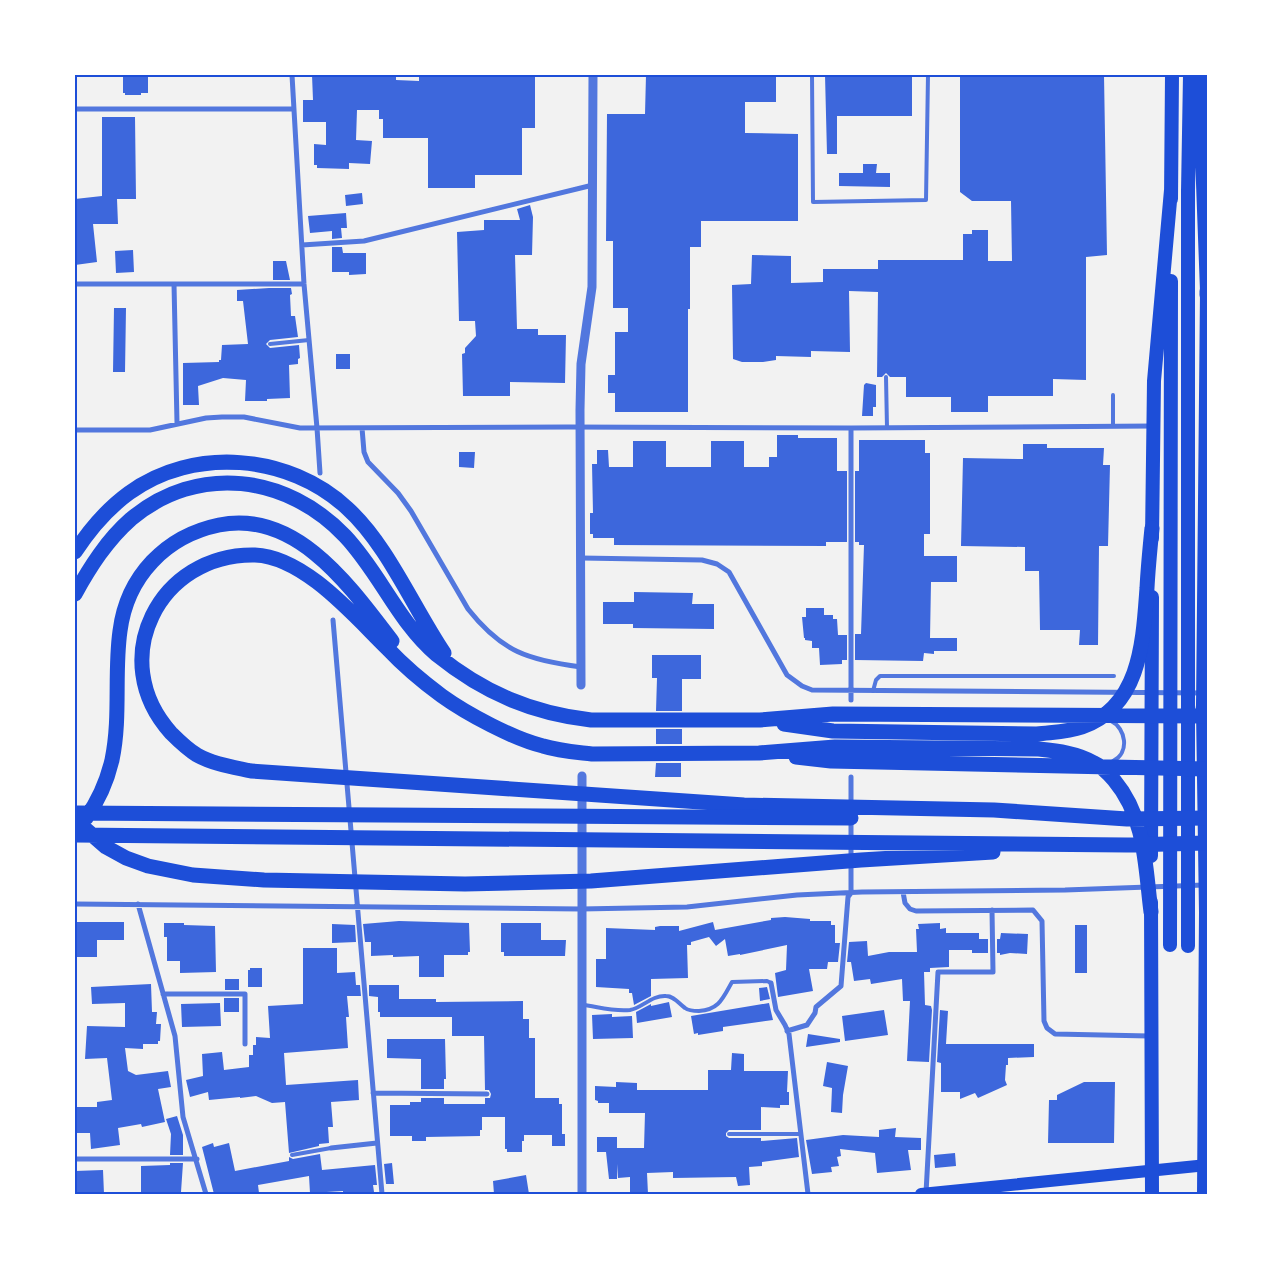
<svg xmlns="http://www.w3.org/2000/svg" width="1282" height="1269" font-family="'Varela Round',sans-serif">
  <rect width="100%" height="100%" fill="#f2f2f2"/>
  <!-- building -->
  <path fill="#3d67dc" d="M312 75H396V80L419 81V75H535V128H522V175H475V188H428V138H383V119H379V110H357L356 140 372 141 370 164 349 163V169L317 168V165H314V144L326 145V122H303V100H313Z
    M646 75H776V102H745V133L798 134V221H701V247H690V309H688V412H615V393H608V375H615V332H628V308H613V241H606L607 114H645Z
    M825 75H912V116H837V154H827Z
    M960 75H1104L1107 255 1086 257V380L1053 379V396H988V412H951V397H906V377H890L886 373 882 377H877L878 292 849 291 850 352 811 351V357L776 356V360L763 362H742L733 359 732 285 751 284 752 255 791 256V283L823 282V269H878V260H963V234H972V230H988V261H1012L1011 201H972L960 192Z
    M123 76H148V93H141V95H125V93H123Z
    M102 117H135L136 199H117L118 224H93L97 262 75 265V199L102 196Z
    M863 164H877L876 173H890V187L839 186V173H863Z
    M362 193 363 204 346 206 345 195Z
    M530 205 533 217 532 255H515L517 329H538V335H566L565 383 510 382V396H463L462 354 465 353V348L476 336 475 321H459L457 232 484 230V220H520L517 209Z
    M346 213 347 228H341L342 238 332 239V231L310 233 308 216Z
    M332 247H342L343 253H366V274L349 275V272H332Z
    M133 250 134 272 116 273 115 251Z
    M273 261H286L290 280H273Z
    M269 288H291L292 294 290 295 291 316H295L298 337 270 340 266 344 270 348 299 345 300 358 298 359V364L289 365 290 398 267 399V401H245L246 380 223 378 198 386 199 405H183V363L219 362V360H221L222 345 248 344 243 301H237V290Z
    M114 308H126L125 372H113Z
    M336 354H350V369H336Z
    M866 383 876 385V407H873V416H862L864 385Z
    M777 435H798V438H837V471H847V542H826V546L614 545V538H593V534H590V513H593L592 464H597V450H608L609 467H633V441H666V467H711V441H744V467H769V457H777Z
    M859 440H925V453H930V534H924V556H957V582H931L930 638H957V651H934V654L924 653 923 661 855 660V634H861L864 545H859V542H855V471H859Z
    M1023 444H1047V448H1104L1103 465H1110L1108 546H1099L1098 645H1079L1080 630H1040L1039 571H1025V547L961 546 963 458 1023 459Z
    M459 452H475L474 468 459 467Z
    M634 592 693 593 692 604H714V629L633 628V624H603V602H634Z
    M806 608H824V615H833V619H837L838 635H847V660H842V664L820 665 819 648H812V641L805 640V638H804L802 617H806Z
    M652 655H701V679H682V711H656L657 678H652Z
    M656 729H682V744H656Z
    M656 763H681V777H655Z
    M785 917 810 919V921H831V925H835V943H840L838 962H828L827 969H809L813 991 778 997 775 973 786 970 787 945 740 955V954L728 956 725 939 716 946 709 937 691 942V945H687L688 978 651 979V996L634 1005 632 993H629V989L596 987V959H606V928L655 930V927L660 926H679V931L713 922 715 930 771 920V918Z
    M399 921 469 923 470 952H468V955H444V977H419V956L393 957V955L371 956V942H365L363 924Z
    M75 922H124V940H97V957H75Z
    M164 923H184V925L215 926 216 972 180 973V961H167V937H164Z
    M501 923H541V940H566L565 956H504V952H501Z
    M940 923V929L946 928V933H979V939H988V953H972V950H949V967L930 968V972H924L925 1005 931 1006 932 1010 929 1062 907 1061 910 1001H903L902 979 871 984 870 979 854 981 851 962H847L849 942 867 941 868 956 889 952H917L916 929H919L918 924Z
    M332 924 355 925 356 942 332 943Z
    M1075 925H1087V973H1075Z
    M1001 933 1028 934 1027 954 1010 953 1000 955V953H997V939H1000Z
    M303 948H337V973L355 972 356 985H360L361 996H347L349 1017H346L348 1048 284 1053 286 1085 358 1080 359 1100 331 1102 333 1127H328L329 1143 319 1144V1146L289 1153 285 1102 272 1103 256 1096 240 1098V1097L209 1100 208 1092 190 1097 186 1080 203 1076 202 1054 222 1052 224 1070 249 1067V1055H253V1045H256V1037L270 1038 268 1006 303 1004Z
    M250 968H262V987H248V970H250Z
    M225 979H239V990H225Z
    M151 984 152 1012H157L156 1024H161L160 1041H158V1044H143V1049L125 1048 128 1071 136 1075 168 1071 171 1087 158 1089 165 1122 142 1127 141 1124 118 1128 120 1145 91 1149 90 1133H75V1107H97V1102L112 1100 107 1058 85 1059 87 1026 125 1027V1003L92 1004 91 987Z
    M369 985H399V999H436V1002L523 1001V1019H529V1038H535V1098H559V1104H562V1134H565V1146H552V1135H524V1141H522V1152H507V1149H505V1117H482V1130H480V1136L426 1137V1141H412V1136H390V1105H410V1102H421V1098H444V1104H485V1098H490L491 1094 489 1090H485L484 1036H452V1017H380V1012H378V997L369 996Z
    M767 987 770 999 760 1001 759 988Z
    M224 998H239V1012H224Z
    M669 1002 672 1017 637 1023 636 1012 651 1004V1006Z
    M220 1003 221 1026 182 1027 181 1004Z
    M769 1003 773 1020 723 1027V1031L698 1035V1033L694 1034 691 1016Z
    M884 1010 888 1035 845 1041 842 1016Z
    M940 1010 948 1011 946 1044H1034V1057L1008 1058V1065H1006L1005 1080 1007 1085 978 1098 975 1093 960 1099V1092H941V1063L937 1062Z
    M612 1014V1017L632 1016 633 1038 593 1039 592 1015Z
    M808 1034 840 1039V1042L806 1047Z
    M387 1039H445L446 1079H444V1089H421V1059L387 1058Z
    M732 1053 744 1054V1071H788L787 1092H789V1105H780V1108L761 1107V1130H729L726 1133V1136L729 1138H761V1141L797 1138 799 1157 762 1162V1166L749 1167 750 1185 738 1186 736 1177 673 1178V1172L647 1173 648 1194H630V1177L618 1178V1164L617 1179H609L606 1152H597V1137H617V1148H644L645 1113H609V1103H598V1101L595 1100V1086L616 1087V1082L637 1083V1090H708V1070H731Z
    M827 1062 848 1066 843 1095 842 1113 831 1112 832 1088 823 1086Z
    M1084 1082H1115L1114 1143H1048L1049 1100H1057V1095Z
    M177 1116 183 1135V1155H170L171 1134 166 1119Z
    M896 1128 895 1137 921 1138V1150H908L911 1170 877 1173 875 1153 840 1149 841 1156 837 1157 839 1166 831 1167 832 1172 812 1174 806 1140 843 1135 879 1137V1130Z
    M213 1143 214 1147 229 1143 235 1171 289 1161V1157L293 1159 320 1154 322 1170 375 1165 377 1185H373L374 1192 353 1194H343V1191L310 1193 309 1176 258 1185 259 1193 252 1194H214L202 1147Z
    M955 1153 956 1166 935 1168 934 1155Z
    M170 1163H183L181 1192 141 1193V1166L170 1165Z
    M392 1163 394 1184H386L384 1164Z
    M103 1170 104 1194H75V1171Z
    M526 1175 529 1194H494L493 1181Z"/>
  <g fill="none" stroke-linecap="round" stroke-linejoin="round">
    <!-- service -->
    <path stroke="#5277de" stroke-width="4" d="M812 75 813 202 926 200 928 75
      M270 344 309 340
      M886 377 887 428
      M1113 395V426
      M873 691 876 680 880 676H1114
      M1111 721C1126 728 1130 753 1113 761
      M584 1005C598 1007 615 1012 630 1010 642 1008 652 995 666 996 674 996 678 1003 685 1008 689 1011 694 1011 699 1011 719 1010 723 998 732 982L767 981 771 983
      M729 1134H801
      M292 1155 331 1148"/>
    <!-- minor -->
    <path stroke="#5277de" stroke-width="5" d="M292 75 304 284 317 428 320 473
      M75 109H293
      M302 245 364 241 593 185
      M75 284H304
      M174 284 177 423
      M362 428 364 452 368 462 398 493 411 511 468 609C502 652 528 660 581 667
      M851 428V700
      M75 430H150L206 418 222 417H244L300 428 568 427 851 428 1153 426
      M581 558 702 560 717 564 729 572 787 675 802 686 812 690 1203 693
      M333 620 382 1194
      M851 777V806
      M903 892 905 903 910 909 916 911 1033 910 1042 921 1044 1021 1047 1028 1055 1034 1149 1036
      M75 904 581 909 687 907 797 895 862 892 1065 890 1204 885
      M138 904 175 1036 183 1117 206 1194
      M771 983 776 1010 785 1025 789 1034 808 1194
      M163 994H245V1044
      M787 1031 807 1025 815 1013 816 1007 841 986 848 897 851 893V819
      M373 1093 487 1094
      M331 1148 377 1143
      M75 1159H197
      M926 1193 938 972H993L992 910"/>
    <!-- tertiary -->
    <path stroke="#5277de" stroke-width="9" d="M581 685 580 410 581 364 592 287 593 75
      M582 1194V776"/>
    <!-- primary -->
    <path stroke="#1d4ed8" stroke-width="12" d="M921 1194 1207 1165"/>
    <!-- trunk -->
    <path stroke="#1d4ed8" stroke-width="14" d="M1199 75 1207 291 1203 710 1206 912 1204 1194
      M1171 199 1172 75
      M1152 538 1154 381 1171 190
      M1151 856 1152 597
      M1151 902 1152 1194
      M1170 945 1171 281
      M1188 946V191L1190 75"/>
    <!-- motorway -->
    <path stroke="#1d4ed8" stroke-width="15" d="M1207 291V295
      M75 552C90 529 107 509 129 493 193 446 289 454 347 508 387 544 413 607 444 653
      M75 594C90 567 107 540 131 519 198 463 287 475 345 536 380 573 398 622 437 655 484 693 532 713 591 720H760L833 714 1207 716
      M1203 710 1207 676
      M784 724 833 731 1037 734C1053 732 1068 732 1082 727 1141 706 1143 641 1147 588 1148 568 1150 548 1152 528
      M796 757 831 761 1207 769
      M75 813 851 818
      M86 818C99 800 107 781 112 760 121 717 114 673 120 631 127 576 166 536 219 525 297 509 352 589 392 641
      M1127 819 994 810 744 805 251 771C233 767 213 764 197 755 187 749 178 740 171 733 105 660 159 553 255 555 305 557 355 617 388 649 404 666 423 682 442 696 467 714 514 739 543 746 559 751 575 752 592 754L759 753 835 747 1038 749C1057 751 1077 753 1094 763 1101 766 1109 774 1114 780 1146 818 1145 866 1151 912
      M1129 819 1207 818
      M75 820 106 847 126 858 148 866 193 875 264 880 465 884 591 881 861 860 993 852
      M75 835 1127 845 1207 843"/>
  </g>
  <!-- border -->
  <rect width="1282" height="1269" fill="none" stroke="#ffffff" stroke-width="152"/>
  <rect x="76" y="76" width="1130" height="1117" fill="none" stroke="#1d4ed8" stroke-width="2"/>
</svg>
